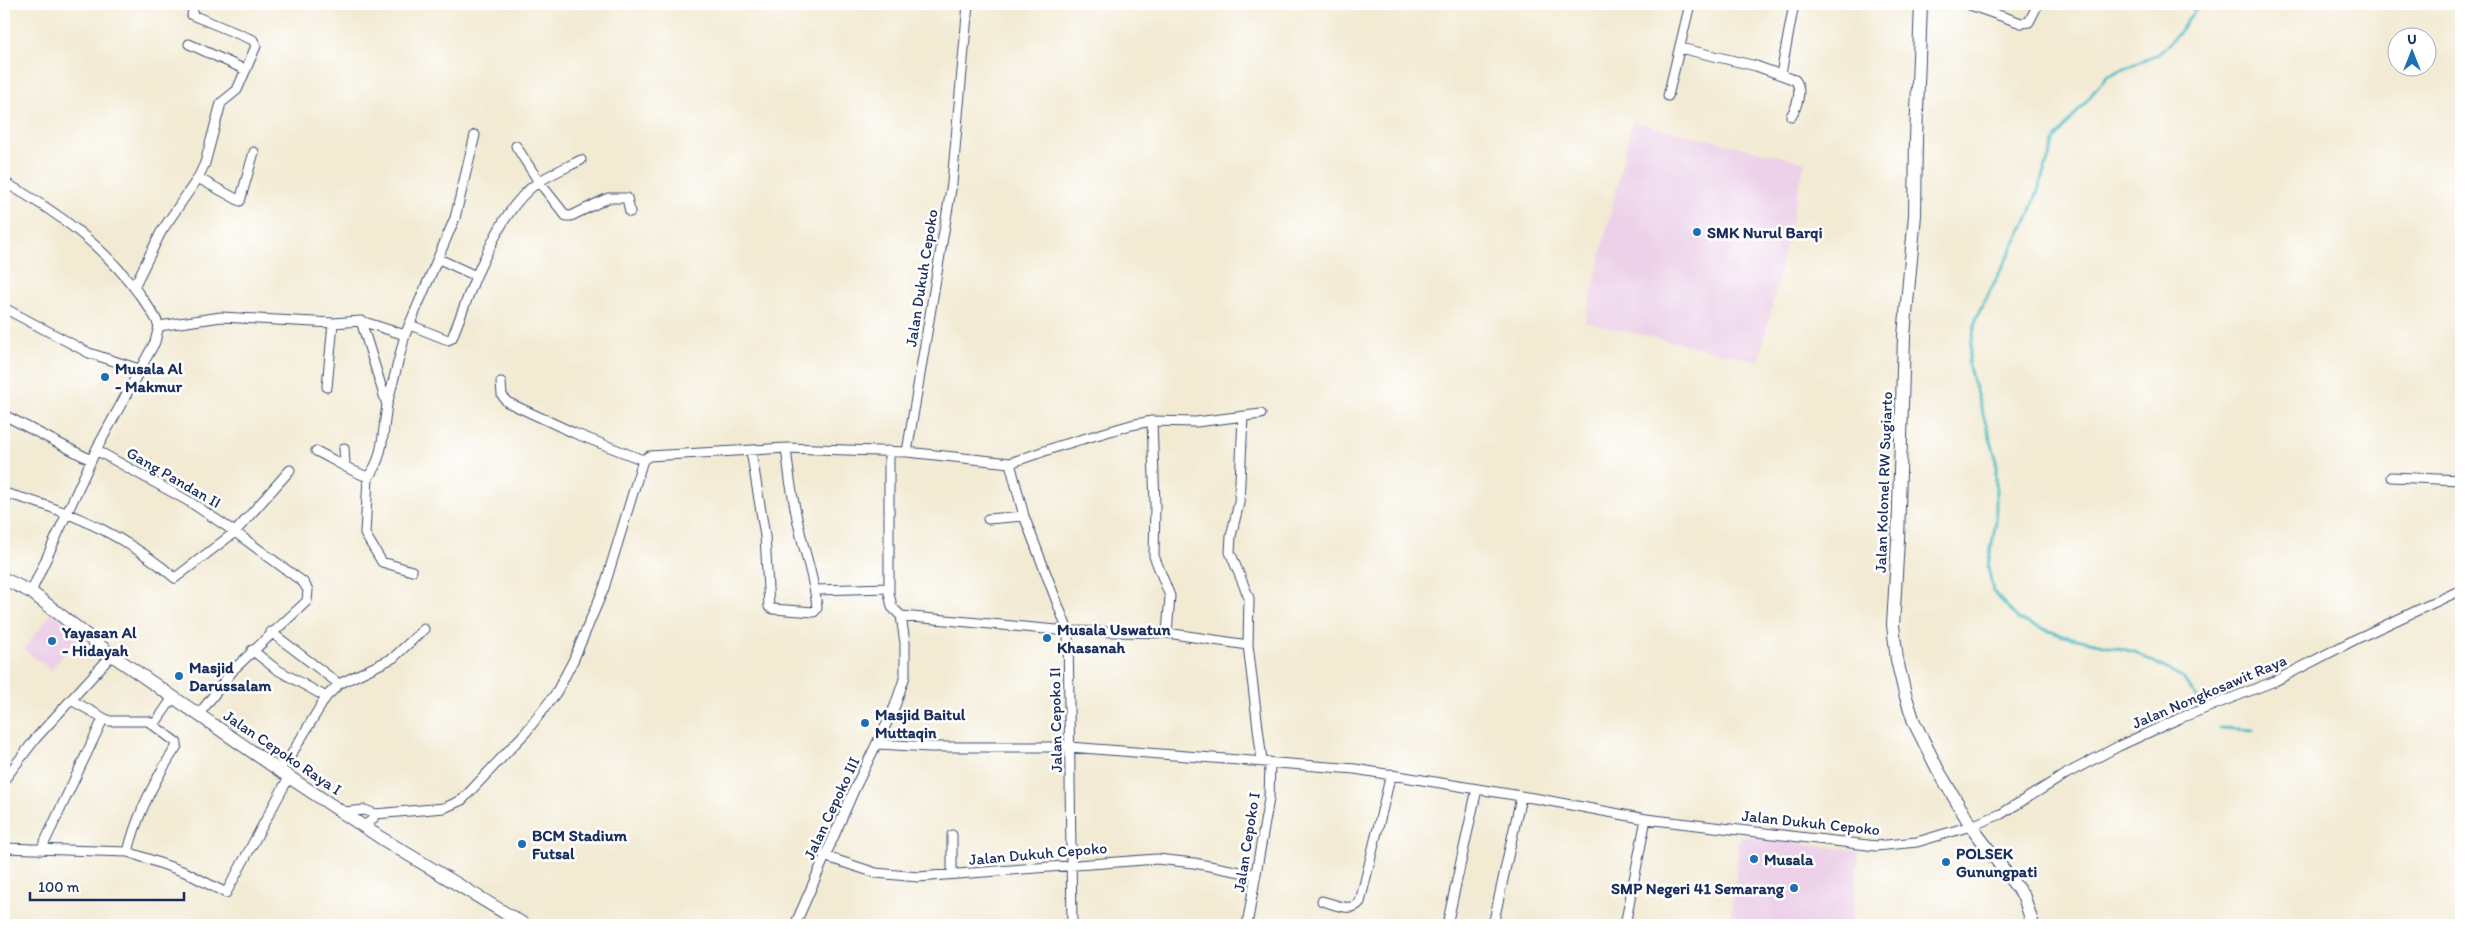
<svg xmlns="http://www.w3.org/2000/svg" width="2465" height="929" font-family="Itim,sans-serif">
  <rect width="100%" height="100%" fill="#fff"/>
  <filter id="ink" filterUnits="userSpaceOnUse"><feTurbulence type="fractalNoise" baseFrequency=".02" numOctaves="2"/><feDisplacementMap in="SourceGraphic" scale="10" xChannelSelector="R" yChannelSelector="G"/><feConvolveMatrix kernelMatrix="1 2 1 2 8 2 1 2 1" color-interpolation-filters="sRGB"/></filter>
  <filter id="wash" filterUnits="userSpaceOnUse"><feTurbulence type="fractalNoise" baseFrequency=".0096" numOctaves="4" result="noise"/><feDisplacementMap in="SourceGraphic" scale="20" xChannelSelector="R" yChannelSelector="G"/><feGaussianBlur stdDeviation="1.12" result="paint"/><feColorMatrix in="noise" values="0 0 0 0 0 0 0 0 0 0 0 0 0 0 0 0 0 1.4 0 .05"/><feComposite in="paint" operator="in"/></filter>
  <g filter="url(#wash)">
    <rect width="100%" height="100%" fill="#f2ead3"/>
    <!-- built -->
    <path fill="#ecd1e9" d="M1632 122 1805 162 1759 361 1585 322Z
      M52 612 81 633 51 670 24 649Z
      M1740 836 1859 851 1851 925H1730Z"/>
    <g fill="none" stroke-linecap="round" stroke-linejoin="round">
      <!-- stream -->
      <path stroke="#4dbcc4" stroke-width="3" d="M2199 4 2179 33 2159 54 2107 76 2055 139 2030 214 1976 318 1968 364 1996 458V521L1988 566 1993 591 2019 620 2063 636 2135 652 2182 677 2202 705
        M2220 728 2253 730"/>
    </g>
  </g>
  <g filter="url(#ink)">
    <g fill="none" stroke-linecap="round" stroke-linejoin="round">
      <defs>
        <path id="street" d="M194 4 192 15 253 40 256 46 237 90 221 103 205 163 198 178
          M1967 4 2021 23 2029 22 2038 4
          M189 44 246 70
          M1680 48 1756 66 1795 80C1803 89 1797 107 1791 116
          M1781 74 1794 4
          M1668 96 1690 4
          M516 146 539 182 566 216H571L608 198H627L630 212
          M4 182C56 211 103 245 139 294 146 304 155 314 159 326L155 342 96 450 31 592
          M439 259 476 276C492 243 508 202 540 181 553 173 567 167 581 160
          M134 287 161 232 198 178 240 201 254 152
          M4 308 89 353 139 369
          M361 321 405 335
          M333 323 361 321 387 405 405 335 455 218 475 135
          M410 325 448 340 452 338 476 276
          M159 326 221 317 333 323 327 387
          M501 382 502 395 507 402 574 433 643 460
          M387 405C383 428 384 459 368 477L365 534 382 562 412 571
          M4 415 91 460
          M1243 417 1239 503 1231 536 1230 552 1249 598 1248 645 1262 761
          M1152 421 1155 505 1154 556 1170 596 1167 633
          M344 448 345 464
          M96 450 190 502 235 532 303 582 308 590 307 601 234 669 199 714
          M316 451C333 459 350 471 368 477
          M751 451 765 536 769 607 773 609 814 612 817 608C815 583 807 560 801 536 794 507 789 478 786 448
          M889 451V593L892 607 901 616
          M907 452 952 183 968 4
          M1010 463 1024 516 1068 631 1072 925
          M2391 477 2461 480
          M4 493C67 509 125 535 175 578L235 532 290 470
          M988 519 1024 516
          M816 590 889 588
          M901 616 1068 631 1167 633 1248 645
          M271 632 339 684
          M252 650 276 669 326 697
          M71 700 109 721H148L177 743V746C155 779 137 814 128 852
          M154 725 174 696
          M878 744 930 747H1069L1355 769 1539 799 1646 819 1876 846 1917 842 1971 826 2001 814 2066 774 2119 746 2178 719 2275 681 2356 639 2461 590
          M279 769 291 755 326 697 339 684 393 658 424 629
          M4 780 36 738 112 655
          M344 812 365 810 375 814
          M364 826 373 819 375 814 444 808 462 800 526 732 556 693 573 661 604 588 643 460 649 456 786 448 907 452 1010 463 1059 446 1131 425 1152 421 1196 422 1261 414
          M952 835V874
          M4 848 128 852 185 872 226 893 289 777
          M41 850 103 719
          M824 856 876 873 918 877 1157 859 1194 863 1256 875
          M1322 901C1334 904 1351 913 1360 902L1391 774
          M795 925 855 788 895 706 905 676V643L901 616
          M1247 925 1269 799 1270 762
          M1447 925 1477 789
          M1493 925 1521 797
          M1625 925 1646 819"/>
        <path id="secondary" d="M1921 4 1916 138 1915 215 1904 336 1898 540 1893 625 1897 660 1905 694 1914 722 1938 770 1971 826 2024 897 2033 925
          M4 579 31 592 112 655 289 777 381 838 525 925"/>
      </defs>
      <!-- street casing -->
      <use href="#street" stroke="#3b4b70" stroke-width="11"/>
      <!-- secondary casing -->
      <use href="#secondary" stroke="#3b4b70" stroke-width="14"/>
      <!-- street -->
      <use href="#street" stroke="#fff" stroke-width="9"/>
      <!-- secondary -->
      <use href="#secondary" stroke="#fff" stroke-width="12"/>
    </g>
  </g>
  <!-- markers -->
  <g fill="#1f6fb2" stroke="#fff" stroke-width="2">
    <circle cx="1697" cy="232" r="5"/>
    <circle cx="105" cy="377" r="5"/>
    <circle cx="1047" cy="638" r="5"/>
    <circle cx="52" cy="641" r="5"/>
    <circle cx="179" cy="676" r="5"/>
    <circle cx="865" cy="723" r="5"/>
    <circle cx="522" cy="844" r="5"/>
    <circle cx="1754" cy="859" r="5"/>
    <circle cx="1946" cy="862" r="5"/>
    <circle cx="1794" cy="888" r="5"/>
  </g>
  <g text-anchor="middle" stroke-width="5" stroke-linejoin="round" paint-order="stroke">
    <!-- poi labels -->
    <g font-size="16" font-weight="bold" fill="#1b2f5e" stroke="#fff" text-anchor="start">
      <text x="1707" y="238">SMK Nurul Barqi</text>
      <text x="115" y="374">Musala Al<tspan x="115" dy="18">- Makmur</tspan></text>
      <text x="1057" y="635">Musala Uswatun<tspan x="1057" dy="18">Khasanah</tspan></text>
      <text x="62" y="638">Yayasan Al<tspan x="62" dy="18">- Hidayah</tspan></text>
      <text x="189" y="673">Masjid<tspan x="189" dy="18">Darussalam</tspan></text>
      <text x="875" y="720">Masjid Baitul<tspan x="875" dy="18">Muttaqin</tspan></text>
      <text x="532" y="841">BCM Stadium<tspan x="532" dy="18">Futsal</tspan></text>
      <text x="1956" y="859">POLSEK<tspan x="1956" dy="18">Gunungpati</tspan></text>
      <text x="1764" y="865">Musala</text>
      <text x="1784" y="894" text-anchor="end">SMP Negeri 41 Semarang</text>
    </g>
    <!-- street labels -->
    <g font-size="16" fill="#1b2f5e" stroke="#fff">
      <text transform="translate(921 278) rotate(-81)" y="6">Jalan Dukuh Cepoko</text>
      <text transform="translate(174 477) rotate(30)" y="6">Gang Pandan II</text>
      <text transform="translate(1883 482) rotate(-88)" y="6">Jalan Kolonel RW Sugiarto</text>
      <text transform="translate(2209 691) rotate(-23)" y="6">Jalan Nongkosawit Raya</text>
      <text transform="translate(1055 720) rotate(-91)" y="6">Jalan Cepoko II</text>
      <text transform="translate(283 752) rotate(34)" y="6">Jalan Cepoko Raya I</text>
      <text transform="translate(831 808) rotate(-65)" y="6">Jalan Cepoko III</text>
      <text transform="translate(1811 822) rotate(6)" y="6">Jalan Dukuh Cepoko</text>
      <text transform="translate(1246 842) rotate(-81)" y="6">Jalan Cepoko I</text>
      <text transform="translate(1038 853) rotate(-5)" y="6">Jalan Dukuh Cepoko</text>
    </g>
  </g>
  <!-- margin -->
  <rect width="2465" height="929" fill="none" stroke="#fff" stroke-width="20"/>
  <!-- north arrow -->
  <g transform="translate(2412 52)"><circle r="24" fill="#ffffff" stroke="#a4acbf"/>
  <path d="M0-4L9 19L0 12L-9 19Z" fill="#1f6fb2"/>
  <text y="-8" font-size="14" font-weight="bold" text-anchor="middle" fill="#1b2f5e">U</text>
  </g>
  <!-- scale -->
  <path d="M30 892v8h154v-8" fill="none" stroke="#1b2f5e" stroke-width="2.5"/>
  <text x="38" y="892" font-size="15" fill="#1b2f5e" stroke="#ffffff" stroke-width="4" paint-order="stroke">100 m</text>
</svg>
